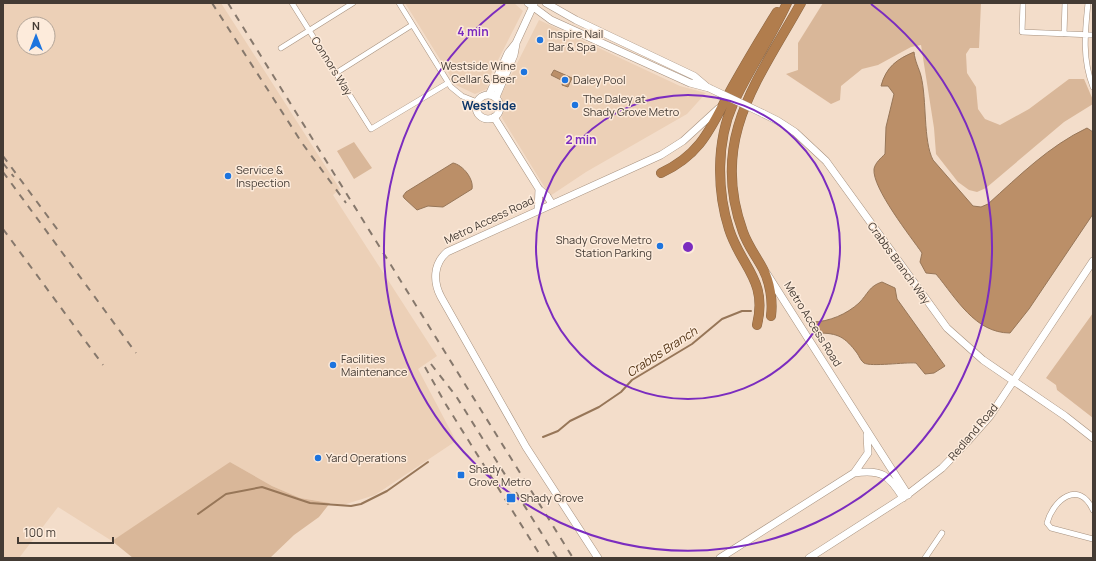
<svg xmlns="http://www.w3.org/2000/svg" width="1096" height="561" font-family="Manrope,sans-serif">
  <rect width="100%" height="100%" fill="#f3ddca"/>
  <!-- built -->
  <path fill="#ecd0b7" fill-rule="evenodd" d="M3 3H221L340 189 333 195 437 356 418 369 456 441 375 495 343 505 300 498 272 486 230 462 215 475 112 541 58 507 19 558H3ZM24 24H48V48H24Z
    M405 3H514L523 11 489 78 487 89 475 94 456 85Z
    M539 20 680 86 706 93 687 114 586 172 550 196 502 118 503 106 501 95Z"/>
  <!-- green -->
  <path fill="#d9b799" d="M823 3H981L979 48H970L966 54 967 73 976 87 978 109 985 119 1000 125 1029 109 1069 79H1084L1093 100V104L1064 122 986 188 977 192 969 190 958 182 936 154 934 128 921 45 911 47 878 65 862 69 841 86 840 100 831 104 786 74 798 70V43Z
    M354 142 372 168 354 179 337 151Z
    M1093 313V418L1057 390 1056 385 1046 378Z
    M230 462 272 486 300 498 330 503 319 517 294 535 270 558H133L112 541Z"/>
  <!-- water -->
  <path fill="#bb8f68" stroke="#977658" d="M914 52C915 62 919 68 921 76 927 100 923 141 933 160L973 206 981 207 988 204C1019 176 1049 146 1087 128L1093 132V214L1029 309 1010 333C975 333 956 298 936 274L926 273 920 262 922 253C911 237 872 188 874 169 875 163 881 158 885 154L886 127 894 94 888 86H881C886 67 897 59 914 52Z
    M554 70 572 78 568 87 562 85 563 81 551 75Z
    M453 163C463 165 474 179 472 189L443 207 428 206 417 210 404 198 403 196 406 192Z
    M882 282 895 288 897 299 945 366 934 373 925 374 916 363C905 362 871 367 864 363 861 361 859 356 857 353 845 337 838 333 818 333L812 322C829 322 847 314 859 303 868 294 869 286 882 282Z"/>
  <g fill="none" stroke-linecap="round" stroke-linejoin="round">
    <!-- stream -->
    <path stroke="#977658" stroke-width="2" d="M543 437 558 431 570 421 599 407 621 392 632 380 692 344 722 319 742 311H751
      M198 514 226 494 262 487 310 503 351 506 361 504 387 491 428 462"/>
    <defs>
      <path id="street" d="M292 3 371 129 448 83
        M399 3 451 87 462 96 477 102
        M1023 3 1022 32 1093 35
        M1088 3C1085 32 1082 59 1093 87
        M1064 34 1065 3
        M281 48 353 3
        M336 73 412 25
        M1093 510C1079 479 1053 500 1047 523L1051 528 1093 539
        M925 558 942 533"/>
      <path id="secondary" d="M528 3 551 20 690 83 709 88
        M546 3 576 20 694 76 707 87
        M489 95 508 53 516 43 534 4
        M476 107a12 12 0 1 1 24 0a12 12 0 1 1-24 0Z
        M496 97 514 55 516 44
        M762 113 778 121 795 132 826 161 947 328 983 360 1065 416 1093 438
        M494 117 539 189 547 196 552 204
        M538 211 539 189
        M767 274 908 495
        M854 473 868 453 867 435
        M598 558 526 447 441 297C433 282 433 264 447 252L661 155 683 141 718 109
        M720 558 854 473C882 469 889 475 903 498
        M809 558 907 495 942 468 968 441 990 416 1093 261"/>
      <path id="highway" d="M661 173C704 153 712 124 733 86 747 61 762 36 777 12
        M771 316C773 301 770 282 763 269 756 256 748 246 743 232 709 139 758 80 801 3
        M757 325C768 280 741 267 729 229 717 191 716 142 733 104 749 69 771 38 787 3"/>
    </defs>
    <!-- street casing -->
    <use href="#street" stroke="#a6917f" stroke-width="6"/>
    <!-- secondary casing -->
    <use href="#secondary" stroke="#a6917f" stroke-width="8"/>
    <!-- highway casing -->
    <use href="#highway" stroke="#8b6644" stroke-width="10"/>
    <!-- street -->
    <use href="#street" stroke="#fff" stroke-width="5"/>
    <!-- secondary -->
    <use href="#secondary" stroke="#fff" stroke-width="7"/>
    <!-- highway -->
    <use href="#highway" stroke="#b17d4d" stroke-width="9"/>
    <!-- rail -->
    <path stroke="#86786c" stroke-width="2" stroke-dasharray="7 7" stroke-linecap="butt" d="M212 3 302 143 346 203
      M228 3 573 558
      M3 156 60 233
      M3 163 14 177
      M3 172 136 353
      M3 229 103 365
      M431 364 456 396 557 558
      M425 367 445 403 542 558"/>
    <defs>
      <path id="secondary-bridge" d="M709 88 762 113"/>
    </defs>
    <!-- secondary-bridge casing -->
    <use href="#secondary-bridge" stroke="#a6917f" stroke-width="8" stroke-linecap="butt"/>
    <!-- secondary-bridge -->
    <use href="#secondary-bridge" stroke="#fff" stroke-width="7"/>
  </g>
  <!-- distance rings -->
  <g fill="none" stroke="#7b2cbf" stroke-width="2">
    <circle cx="688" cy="247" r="152"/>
    <path d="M871 4A304 304 0 1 1 505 4"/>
  </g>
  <!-- markers -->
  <g fill="#1d74de" stroke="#fdebdb" stroke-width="1.5">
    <circle cx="540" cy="40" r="4"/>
    <circle cx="524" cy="72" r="4"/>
    <circle cx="565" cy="80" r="4"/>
    <circle cx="575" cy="105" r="4"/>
    <circle cx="228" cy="176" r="4"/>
    <circle cx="660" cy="246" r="4"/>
    <circle cx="333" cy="365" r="4"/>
    <circle cx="318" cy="458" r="4"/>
    <rect x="457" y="471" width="8" height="8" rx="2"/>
    <rect x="506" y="493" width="10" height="10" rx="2"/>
  </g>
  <g text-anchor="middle" stroke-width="3" stroke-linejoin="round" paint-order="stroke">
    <!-- poi labels -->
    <g font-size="11" fill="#443b34" stroke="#fdebdb" text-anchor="start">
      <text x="548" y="38">Inspire Nail<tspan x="548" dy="13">Bar &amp; Spa</tspan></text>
      <text x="516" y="70" text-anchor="end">Westside Wine<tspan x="516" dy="13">Cellar &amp; Beer</tspan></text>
      <text x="573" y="84">Daley Pool</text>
      <text x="583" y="103">The Daley at<tspan x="583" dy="13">Shady Grove Metro</tspan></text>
      <text x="236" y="174">Service &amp;<tspan x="236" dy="13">Inspection</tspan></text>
      <text x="652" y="244" text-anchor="end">Shady Grove Metro<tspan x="652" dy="13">Station Parking</tspan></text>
      <text x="341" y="363">Facilities<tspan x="341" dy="13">Maintenance</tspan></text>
      <text x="326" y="462">Yard Operations</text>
      <text x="469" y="473">Shady<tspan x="469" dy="13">Grove Metro</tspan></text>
      <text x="520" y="502">Shady Grove</text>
    </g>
    <!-- street labels -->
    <g font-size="11" fill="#443b34" stroke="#fdebdb">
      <text transform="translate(332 66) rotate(58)" y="4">Connors Way</text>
      <text transform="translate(489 220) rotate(-25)" y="4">Metro Access Road</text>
      <text transform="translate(899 263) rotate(54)" y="4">Crabbs Branch Way</text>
      <text transform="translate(813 324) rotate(58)" y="4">Metro Access Road</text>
      <text transform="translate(973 432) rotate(-50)" y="4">Redland Road</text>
    </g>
    <!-- neighbourhood labels -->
    <g font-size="12" font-weight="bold" fill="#0c3568" stroke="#fdebdb">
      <text x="489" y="110">Westside</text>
    </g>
    <!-- water labels -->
    <g font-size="12" font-style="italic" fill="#513213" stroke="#fdebdb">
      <text transform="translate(662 352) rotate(-33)" y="4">Crabbs Branch</text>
    </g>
  </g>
  <circle cx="688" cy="247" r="6" fill="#7b2cbf" stroke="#fdebdb" stroke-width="2"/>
  <g font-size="12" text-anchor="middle" font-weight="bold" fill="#7b2cbf" stroke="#fdebdb" stroke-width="3" stroke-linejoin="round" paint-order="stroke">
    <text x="473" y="36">4 min</text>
    <text x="581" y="144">2 min</text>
  </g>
  <!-- border -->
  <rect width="1096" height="561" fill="none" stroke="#443b34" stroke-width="8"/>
  <!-- north arrow -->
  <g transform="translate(36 36)"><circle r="19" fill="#fdebdb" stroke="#b3a598"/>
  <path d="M0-3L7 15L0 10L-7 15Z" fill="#1d74de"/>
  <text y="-6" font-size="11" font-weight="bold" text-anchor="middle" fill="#443b34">N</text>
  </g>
  <!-- scale -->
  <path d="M18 537v6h95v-6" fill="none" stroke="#443b34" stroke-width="2"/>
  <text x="24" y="537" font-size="12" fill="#443b34" stroke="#fdebdb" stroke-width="3" paint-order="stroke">100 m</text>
</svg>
